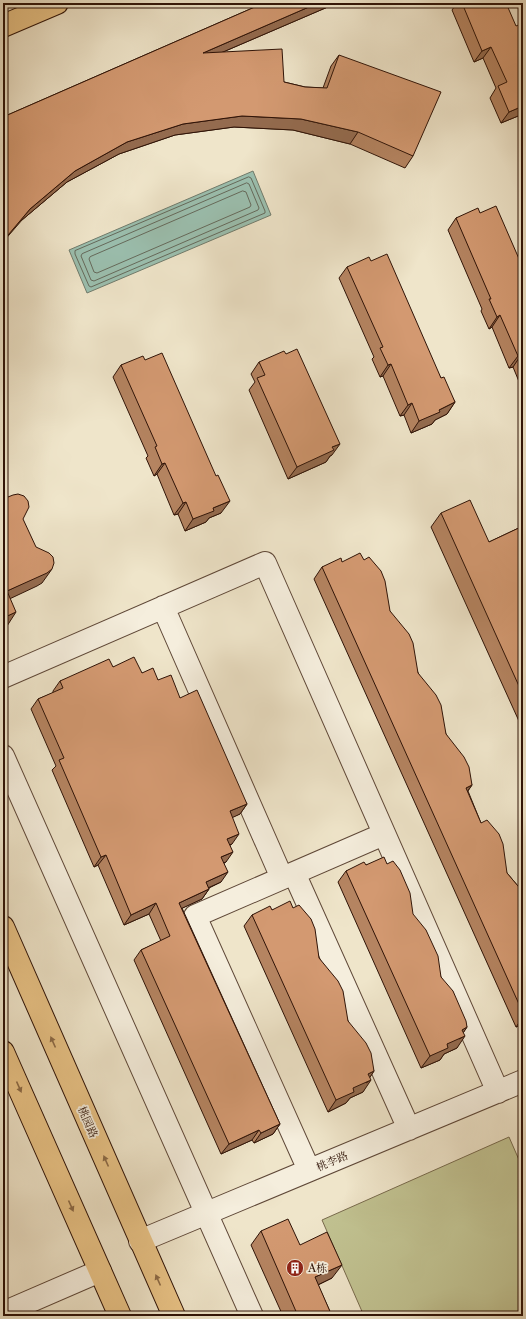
<svg xmlns="http://www.w3.org/2000/svg" width="526" height="1319" font-family="'Libre Caslon Text','Noto Serif SC',serif">
  <rect width="100%" height="100%" fill="#efe5ca"/>
  <filter id="stains"><feTurbulence type="fractalNoise" baseFrequency=".005" numOctaves="4"/><feColorMatrix values="0 0 0 0 .2 0 0 0 0 .09 0 0 0 0 .02 0 0 0 .5 -.17"/></filter>
  <radialGradient id="worn" r=".72"><stop offset=".6" stop-color="#630" stop-opacity="0"/><stop offset="1" stop-color="#630" stop-opacity=".3"/></radialGradient>
  <!-- green -->
  <path fill="#c1c291" stroke="#786a4c" d="M509 1137 523 1169V1316H364L322 1220Z"/>
  <!-- water -->
  <path fill="#9bc0b0" stroke="#707b6c" d="M253 171 271 215 87 293 69 250Z"/>
  <g fill="none" stroke-linecap="round" stroke-linejoin="round">
    <!-- shore -->
    <path stroke="#656a5c" stroke-width="1" d="M249 177 251 178 265 211V213L91 287 89 286 75 254V251Z
      M247 183 249 184 259 208 258 210 94 281 91 280 81 256 82 254Z
      M243 191 246 192 251 205 250 207 97 273 94 272 89 259 90 257Z"/>
    <defs>
      <path id="minor" d="M163 607 282 878
        M3 677 265 563 498 1092
        M3 756 252 1316
        M294 873 409 1129
        M309 1170 195 916 384 834
        M140 1241 523 1081
        M3 1313 100 1271"/>
      <path id="major" d="M3 26 57 3
        M3 927 174 1316
        M3 1052 120 1316"/>
    </defs>
    <!-- minor casing -->
    <use href="#minor" stroke="#5f4838" stroke-width="24"/>
    <!-- major casing -->
    <use href="#major" stroke="#2f1307" stroke-width="24"/>
    <!-- minor -->
    <use href="#minor" stroke="#f5eedd" stroke-width="22"/>
    <!-- major -->
    <use href="#major" stroke="#e8c285" stroke-width="22"/>
  </g>
  <!-- wall -->
  <path fill="#b58461" stroke="#2f1307" d="M264 3H337L223 52 284 82 305 87 323 88 331 66 339 55 413 156 405 168 350 144 293 130 234 127 175 135 119 154 67 182 22 220 3 117Z
    M457 3H506L523 114 501 123 490 98 496 88 483 58 474 62 452 10Z
    M480 213 523 268V383L520 384 513 367 509 368 492 327 489 329 481 311 482 309 448 230 456 218Z
    M371 261 441 378 455 402 447 414 435 420 432 424 411 433 404 415 400 416 383 376 380 377 372 359 374 357 339 278 347 267Z
    M145 360 221 513 209 518 206 522 185 531 178 514 174 515 157 474 154 476 146 458 148 456 113 377 121 365Z
    M259 362 332 455 330 456 326 462 288 479 249 390 255 382 251 374Z
    M441 513 489 542 523 526V730L431 527Z
    M342 562 390 611 446 734 472 785 468 791 481 823 507 873 523 892V1024L516 1027 314 579 322 567Z
    M113 667 142 673 158 680 180 698 247 804 240 814 232 817V844L230 845 226 862 224 863 221 882 209 888V889L202 899 182 908 280 1124 273 1134 254 1143 252 1140 221 1154 134 960 141 950 161 941 149 914 124 925 98 865 94 867 52 770 56 766 31 709 38 699 53 693V691L60 681Z
    M387 864 441 977 467 1027 463 1033 457 1048 444 1054 440 1060 421 1068 338 882 346 871 366 865Z
    M293 908 348 1021 374 1071 370 1077 363 1092 350 1098 346 1103 328 1112 244 926 252 915 272 910Z
    M261 1231 300 1245 332 1278 318 1285 332 1316H283L251 1245Z"/>
  <!-- shaded-wall -->
  <path fill="#946b4f" stroke="#2f1307" d="M318 3H337L195 64 203 53Z
    M491 47 483 58 474 62 482 51Z
    M523 106V114L501 123 509 112Z
    M242 116 301 119 358 132 350 144 293 130 234 127 175 135 119 154 67 182 22 220 3 242V241L30 209 75 171 127 142 183 124Z
    M500 315 492 327 489 329 497 317Z
    M521 355 513 367 509 368 518 356Z
    M391 364 383 376 380 377 388 365Z
    M455 402 447 414 435 420 432 424 411 433 419 421 439 410Z
    M412 403 404 415 400 416 408 405Z
    M340 444 332 455 330 456 326 462 288 479 297 467 332 447Z
    M165 463 157 474 154 476 162 464Z
    M230 501 221 513 209 518 206 522 185 531 193 519 213 508Z
    M186 502 178 514 174 515 183 503Z
    M52 569 42 583 37 586 3 602 7 591Z
    M16 612 7 626 3 627V618Z
    M472 785 463 797 466 788Z
    M247 804 240 814 223 822 230 811Z
    M239 834 232 844 220 849 227 839Z
    M233 852 226 862 214 867 221 857Z
    M106 855 98 865 94 867 101 857Z
    M228 872 221 882 199 892 206 882Z
    M209 889 202 899 172 913 179 903Z
    M156 903 149 914 124 925 131 915Z
    M523 1017V1024L516 1027Z
    M467 1027 459 1039 465 1036 457 1048 444 1054 440 1060 421 1068 430 1056 447 1044 462 1030Z
    M374 1071 366 1083 371 1080 363 1092 350 1098 346 1103 328 1112 336 1100 368 1074Z
    M280 1124 273 1134 254 1143 261 1133Z
    M259 1130 252 1140 221 1154 229 1144Z
    M342 1265 332 1278 305 1291 315 1277Z"/>
  <!-- building -->
  <path fill="#d39971" stroke="#2f1307" d="M264 3H318L203 53 282 49 284 82 305 87 327 88 339 55 441 92 413 156 358 132 301 119 242 116 183 124 127 142 75 171 30 209 3 241V140L4 139 3 140V117Z
    M462 3H506L516 26 523 23V106L509 112 498 86 507 82 491 47 482 51Z
    M496 206 523 268V360L521 355 518 356 500 315 497 317 489 299H491L456 218 478 208 480 213Z
    M387 254 441 378 444 377 455 402 439 410 440 412 419 421 412 403 408 405 391 364 388 365 380 348 383 347 347 267 369 257 371 261Z
    M297 349 340 444 332 447 334 450 297 467 257 378 265 375 259 362 284 351 286 354Z
    M162 353 216 476 218 475 230 501 213 508 214 511 193 519 186 502 183 503 165 463 162 464 155 447 157 446 121 365 143 356 145 360Z
    M18 494 24 496 28 501 29 507 23 519 36 547 49 553 53 557 54 563 52 569 47 573 7 591 16 612 3 618V499L13 495Z
    M470 500 489 542 523 526V695L441 513Z
    M360 553 364 560 369 557 381 571 385 581 390 611 409 634 413 643 418 673 436 695 441 705 446 734 464 757 469 767 472 785 466 788 481 823 487 820 499 834 503 844 507 873 523 892V1013L322 567 341 558 342 562Z
    M134 657 142 673 153 668 158 680 171 675 180 698 197 690 247 804 230 811 239 834 227 839 233 852 221 857 228 872 206 882 209 889 179 903 280 1124 261 1133 259 1130 229 1144 141 950 170 936 156 903 131 915 106 855 101 857 59 760 64 758 38 699 63 688 60 681 109 659 113 667Z
    M384 857 387 864 393 861 400 870 410 893 413 914 426 930 438 956 441 977 453 991 466 1021 467 1027 462 1030 465 1036 447 1044 448 1048 430 1056 346 871 364 862 366 865Z
    M290 901 293 908 299 905 311 919 315 929 319 958 338 981 343 991 348 1021 366 1043 371 1053 374 1071 368 1074 371 1080 353 1088 354 1092 336 1100 252 915 270 906 272 910Z
    M288 1219 300 1245 327 1232 342 1265 315 1277 332 1316H298L261 1231Z
    M362 1311 365 1316H350Z"/>
  <!-- one-way arrows -->
  <defs><path id="oneway-solid" d="M-6-.8H1V-3.2L6.5 0L1 3.2V.8H-6Z"/></defs>
  <g fill="#8c6a46">
    <use href="#oneway-solid" transform="translate(53 1042) rotate(-114)"/>
    <use href="#oneway-solid" transform="translate(19 1087) rotate(66)"/>
    <use href="#oneway-solid" transform="translate(106 1161) rotate(-114)"/>
    <use href="#oneway-solid" transform="translate(71 1206) rotate(66)"/>
    <use href="#oneway-solid" transform="translate(158 1280) rotate(-114)"/>
  </g>
  <!-- icons -->
  <defs>
    <symbol id="building-disc" viewBox="-11 -11 22 22"><circle r="9.5" fill="#8f2418" stroke="#f5eedd"/><path d="M-4-6H4V6H1V3H-1V6H-4ZM-2.5-4.3h1.7v1.8h-1.7ZM.8-4.3h1.7v1.8H.8ZM-2.5-1h1.7V.8h-1.7ZM.8-1h1.7V.8H.8Z" fill="#fff"/></symbol>
  </defs>
  <g fill-rule="evenodd">
    <use href="#building-disc" x="285" y="1258" width="20" height="20"/>
  </g>
  <g text-anchor="middle" stroke-width="3.5" stroke-linejoin="round" paint-order="stroke">
    <!-- street labels -->
    <g font-size="11" fill="#2f1307" stroke="#f5eedd">
      <text transform="translate(88 1122) rotate(66)" y="4">桃园路</text>
      <text transform="translate(332 1161) rotate(-23)" y="4">桃李路</text>
    </g>
    <!-- poi labels -->
    <g font-size="11" fill="#2f1307" stroke="#f5eedd" text-anchor="start">
      <text x="308" y="1272">A栋</text>
    </g>
  </g>
  <!-- margin -->
  <rect width="526" height="1319" fill="none" stroke="#efe5ca" stroke-width="16"/>
  <rect x="4" y="4" width="518" height="1311" fill="none" stroke="#2f1307" stroke-width="2"/>
  <rect x="8" y="8" width="510" height="1303" fill="none" stroke="#2f1307"/>
  <rect width="100%" height="100%" filter="url(#stains)"/>
  <rect width="100%" height="100%" fill="url(#worn)"/>
</svg>
